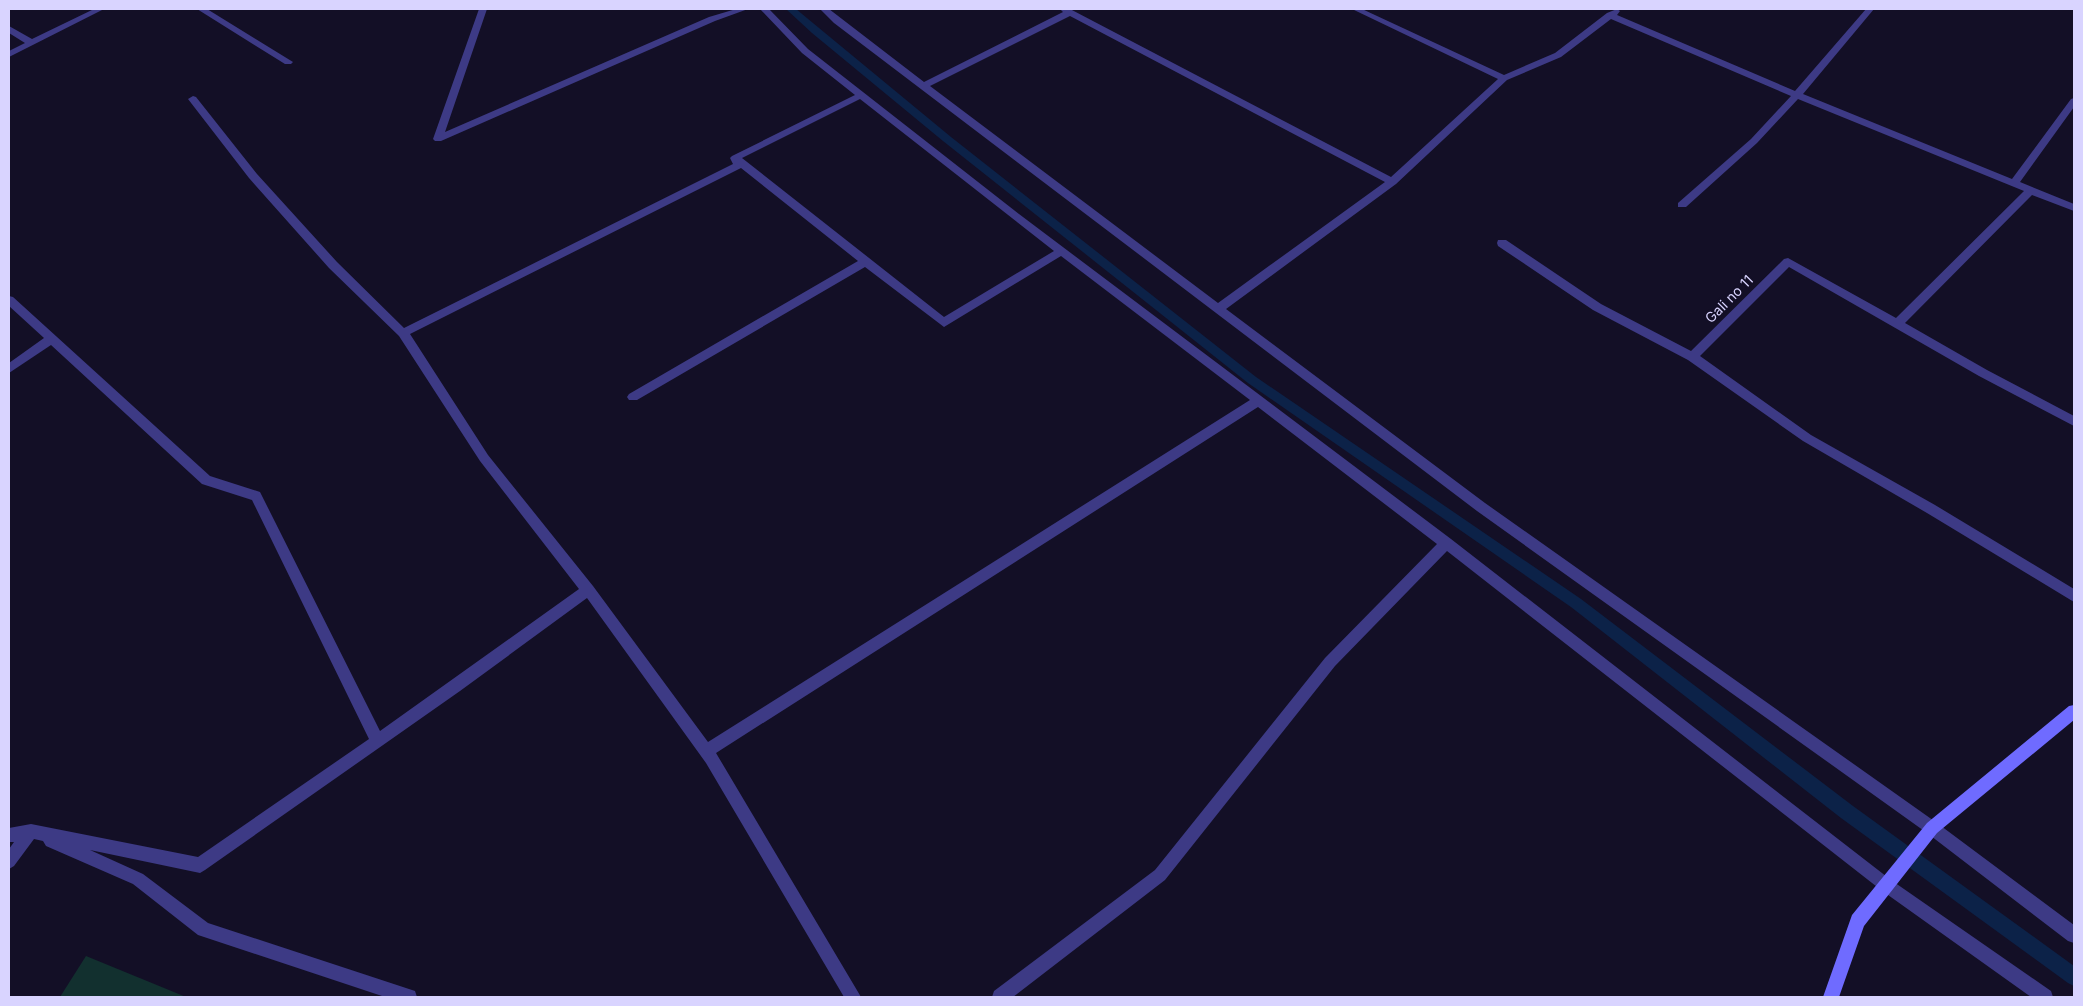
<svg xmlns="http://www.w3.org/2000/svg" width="2083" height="1006" font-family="Inter,sans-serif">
  <rect width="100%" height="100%" fill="#130f26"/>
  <!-- green -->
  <path fill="#12302f" d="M86 956 186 997H60Z"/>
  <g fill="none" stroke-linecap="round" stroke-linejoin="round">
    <!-- stream -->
    <path fill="#0c2248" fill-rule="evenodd" d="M786 9H796L951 137 1256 377 1581 599 1853 806 2074 966V986L2068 983 1841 818 1571 607 1248 383 943 141 812 33Z"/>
    <!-- street -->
    <path fill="#3d3a85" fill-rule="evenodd" d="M94 9H104L9 57V51L25 43 9 33V26L32 39Z
      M197 9H207L293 62 291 64H285Z
      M479 9H487L445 132 709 17 736 9H748L715 21 441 141H435L433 139Z
      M760 9H769L808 49 1019 214 1451 539 1891 880 2051 991 2053 997H2031L1881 890 1447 551 1335 666 1165 880 1013 997H992L994 991 1155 870 1325 658 1437 544 1258 407 716 753 861 997H844L706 763 587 598 460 691 205 870 200 873 90 850 143 874 208 923 409 989 415 991 417 997H385L198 935 133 884 46 846 43 841 34 839 14 866 9 869V849L14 842H9V828L31 824 198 857 369 739 252 500 202 484 51 345 9 373V363L44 338 9 306V296L13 297 210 476 260 492 380 731 579 589 480 461 399 336 329 268 249 178 188 99 193 96 196 97 257 174 337 262 404 328 733 164 730 158 732 156 855 95 802 53ZM860 99 1054 251 944 317 742 158ZM741 168 858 261 629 394 627 397 629 400H637L865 267 944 327 1061 256 1250 400 708 742 593 586 488 455 410 334Z
      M820 9H829L924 82 1063 12 1060 9H1070L1391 177 1498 79 1352 9H1362L1504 75 1555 53 1607 13 1617 9 1620 11 1617 15 1795 91 1866 9H1874L1803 94 2012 179 2071 99 2074 98V107L2020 182 2074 204V211L2032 195 1905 323 1987 370 2074 416V426L1979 376 1789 267 1700 356 1811 435 1935 505 2074 589V602L1927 513 1803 441 1688 360 1593 310 1498 246 1497 243 1498 240H1506L1601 304 1691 351 1784 259 1788 258 1896 318 2024 191 1798 99 1757 143 1686 207H1678V203L1751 139 1791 96 1611 19 1561 57 1507 80 1396 184 1226 309 1485 503 1937 823 2074 925V943L2068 941 1927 833 1477 511 834 23ZM1070 16 1385 182 1218 303 930 86Z"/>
    <!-- secondary -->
    <path fill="#6f6bff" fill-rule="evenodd" d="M2074 705V720L1937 833 1864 926 1839 997H1823L1852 915 1927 823 2069 706Z"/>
  </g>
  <g text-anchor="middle" stroke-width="4" stroke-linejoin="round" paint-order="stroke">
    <!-- street labels -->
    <g font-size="14" fill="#d9d4ff" stroke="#130f26">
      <text transform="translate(1729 299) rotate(-45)" y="5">Gali no 11</text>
    </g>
  </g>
  <!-- border -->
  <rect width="2083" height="1006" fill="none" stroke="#d9d4ff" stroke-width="20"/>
</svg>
